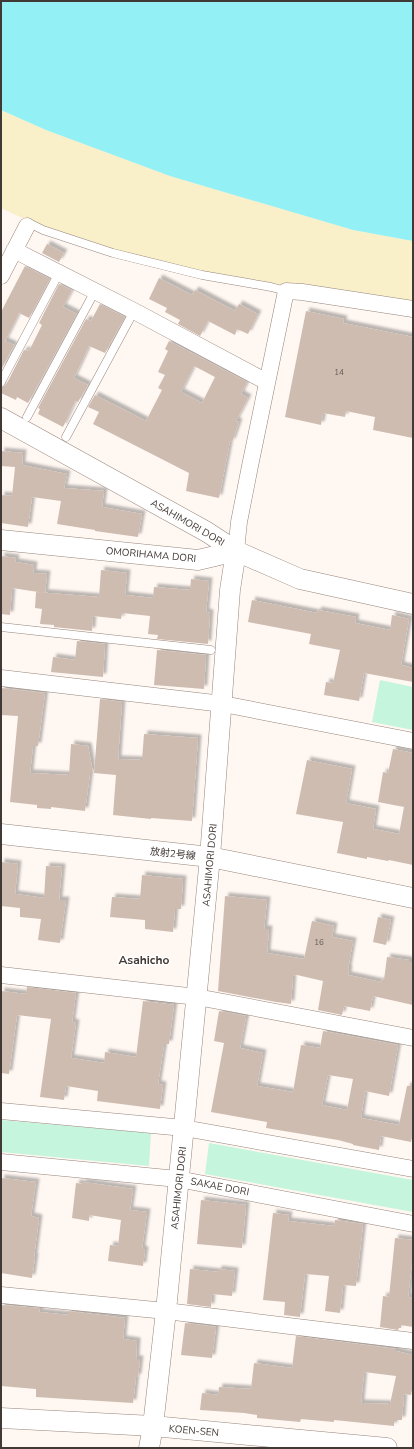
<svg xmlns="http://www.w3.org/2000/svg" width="414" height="1449" font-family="'Nunito Sans','Noto Sans JP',sans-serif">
  <defs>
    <filter id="shadow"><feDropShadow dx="3.5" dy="-3.5" stdDeviation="1" flood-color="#0004"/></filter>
  </defs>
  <rect width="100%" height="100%" fill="#fff7f2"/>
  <!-- green -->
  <path fill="#c5f5dd" d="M380 680 413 687V730L372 722Z
    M1 1120 151 1133 149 1166 1 1152Z
    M209 1143 413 1180V1212L205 1174Z"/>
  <!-- sand -->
  <path fill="#f9efc9" d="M1 110 46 130 170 176 353 230 413 241V302L285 285 200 271 113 250 44 228 1 208Z"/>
  <!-- water -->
  <path fill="#93f0f4" d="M1 1H413V241L353 230 170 176 46 130 1 110Z"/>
  <!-- building -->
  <path fill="#cfbcb1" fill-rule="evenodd" filter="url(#shadow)" d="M47 244 64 253 59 262 42 253Z
    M25 266 50 279 29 318 19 313 5 341 14 345 1 370V312Z
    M159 278 192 295 195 290 235 311 239 304 258 314 248 334 237 329 235 335 208 321 200 336 178 324 180 320 165 312 167 308 149 299Z
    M59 284 72 290 63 307 77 314 28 403 17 397 16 400 1 393V387L6 385 24 350 29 351 42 325 39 323Z
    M100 304 125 317 105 353 89 346 74 378 88 385 78 402 75 401 63 427 38 414 40 409 38 408 86 319 91 321Z
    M306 311 344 319 343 323 413 337V438L373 430 375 417 346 411 345 417 323 413 321 425 285 417Z
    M169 341 247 382 241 394 248 398 236 421 239 422 232 442 230 441 219 498 186 491 189 473 93 424 99 412 88 407 95 395 146 421 162 390 158 388 165 375 158 372 168 351 165 349ZM194 366 215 377 202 403 181 392Z
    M1 451 23 453 22 465 67 474 64 488 104 491 102 507 142 514 138 537 95 531V530L57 524 61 501 32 497 28 527 1 523V495L12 496 15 467 1 466Z
    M1 556 16 558 15 562 34 565 33 573 47 574 45 593 12 588 10 615 1 614Z
    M101 570 127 573 125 595 153 598 154 587 190 590 191 579 209 581 206 612 210 613 208 644 157 639 158 635 148 634 150 616 122 613 121 619 93 616 92 631 54 627V625L40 624 42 609 35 608 36 592 99 597Z
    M252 600 317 613 318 610 356 617 355 623 390 630 392 615 409 619 401 665 413 668V682L364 673 359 701 324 695 326 682 333 683 340 650 309 644 311 634 248 622Z
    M77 641 105 644 103 677 51 672 53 657 75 660Z
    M157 650 206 655 204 689 154 685Z
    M1 688 45 693 38 746H33L30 773 69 775 71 744 88 746 93 773H90L85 811 51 807V809L37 808V805L10 802 18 716 1 715Z
    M100 699 122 702 118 759 142 760 144 734 198 738 192 821 151 818V819L113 815 116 775 94 773Z
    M393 749 413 753V865L389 860 388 861 367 857V859L337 853 343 822 296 814 307 760 352 769 346 803 376 809 373 829 399 834 404 807 378 802 383 772 388 773Z
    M1 862 18 864 15 894 44 898 46 866 62 867 59 900H66L60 943 38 940 41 919 20 917V908L1 906Z
    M142 875 183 879 181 909H175L173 932 145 929V920L110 917 112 897 140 899Z
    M225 896 267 900 264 929H269L267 953 304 959 312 921 334 926 332 937 353 941 348 969H349L348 975 381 982 382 979 384 980 387 957 409 960V962H413V1005L373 996 370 1011 344 1006 342 1015 318 1010 323 981 297 975 293 976 291 1004 276 1002 218 991Z
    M378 917 391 920 386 945 373 942Z
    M27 987 76 993 72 1022 76 1023 71 1058 104 1063 105 1052 136 1057 143 1001 174 1005 169 1044H164L158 1084 163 1085 160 1109 97 1101 98 1091 66 1086 64 1100 40 1097 51 1019 17 1015 9 1074 1 1073V991L26 994Z
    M219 1011 246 1016 240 1048 263 1053 257 1086 293 1092 301 1045 320 1048 323 1031 398 1045 389 1096 365 1091 361 1118 399 1125 407 1086H413V1133L411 1142 381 1136 379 1150 353 1145V1144L338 1140 266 1128 267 1122 211 1112 224 1043 214 1041ZM328 1075 353 1079 347 1110 322 1105Z
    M1 1178 36 1182 31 1216 39 1218 34 1257H35L32 1278 1 1273Z
    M83 1182 133 1189 130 1210 147 1212 142 1249 145 1250 143 1266 108 1261 110 1245 118 1246 121 1220 89 1215V1221L72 1218 76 1183 83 1184Z
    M201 1200 246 1205 242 1248 197 1244Z
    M273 1213 289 1215 288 1221 334 1226 335 1220 363 1224 356 1286 343 1285 340 1313 325 1311 329 1276 305 1274 300 1317 284 1315 285 1302 263 1300Z
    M395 1238 413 1240V1253L408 1297 413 1298V1327L401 1325V1328H399L398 1330 380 1327 383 1296 389 1297Z
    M190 1269 218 1272V1269L235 1271 232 1296 212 1294 211 1307 187 1304Z
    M1 1305 40 1308 39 1312 68 1315V1311L125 1318 123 1339 137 1341 136 1359H140L138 1377H136L133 1403 36 1397V1389L1 1386Z
    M185 1323 216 1327 212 1358 181 1355Z
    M296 1336 396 1349V1351L413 1355V1384L411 1395 404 1394 402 1420H394V1426L334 1420V1422L301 1419 300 1422 257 1418V1415L244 1413 200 1410 202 1393 218 1395 219 1387 251 1389 254 1363 292 1368ZM364 1372 396 1376 390 1404 361 1403Z"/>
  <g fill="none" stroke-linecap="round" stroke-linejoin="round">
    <defs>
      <path id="service" d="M27 226 29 223 43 230 113 253 202 275 271 287 286 291
        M1 382 59 273
        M27 417 95 291
        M66 437 134 311
        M1 627 211 650"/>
      <path id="minor" d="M14 250 134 311 267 382
        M1 276 27 226
        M236 551 239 522 250 466 286 291 302 292 413 309
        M1 678 223 704 413 741
        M1 975 197 997 413 1038
        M1 1111 184 1128 413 1169
        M1 1162 178 1179 413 1224
        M1 1295 166 1311 413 1341"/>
      <path id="tertiary" d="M1 418 207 532 236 551 230 590 210 857 166 1311 153 1426 149 1448
        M1 540 198 560 236 551 300 579 413 604
        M1 834 210 857 413 898
        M1 1418 153 1426 387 1448"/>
    </defs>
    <!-- service casing -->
    <use href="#service" stroke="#97857b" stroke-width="9"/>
    <!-- minor casing -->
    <use href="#minor" stroke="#97857b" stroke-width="17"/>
    <!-- tertiary casing -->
    <use href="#tertiary" stroke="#97857b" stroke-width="21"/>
    <!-- service -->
    <use href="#service" stroke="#fff" stroke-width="8"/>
    <!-- minor -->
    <use href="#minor" stroke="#fff" stroke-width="16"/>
    <!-- tertiary -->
    <use href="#tertiary" stroke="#fff" stroke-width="20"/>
  </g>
  <g text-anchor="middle" stroke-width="3" stroke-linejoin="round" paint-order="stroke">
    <!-- number labels -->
    <g font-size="8" fill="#645a54">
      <text x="339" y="375">14</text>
      <text x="319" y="945">16</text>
    </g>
    <!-- street labels -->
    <g font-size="10" fill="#413935" stroke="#fff">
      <text transform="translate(188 522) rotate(30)" y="4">ASAHIMORI DORI</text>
      <text transform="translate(151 554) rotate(5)" y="4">OMORIHAMA DORI</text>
      <text transform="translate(173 853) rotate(6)" y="4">放射2号線</text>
      <text transform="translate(209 865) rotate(-85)" y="4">ASAHIMORI DORI</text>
      <text transform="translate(220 1186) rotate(11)" y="4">SAKAE DORI</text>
      <text transform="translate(178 1188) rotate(-84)" y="4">ASAHIMORI DORI</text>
      <text transform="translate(194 1430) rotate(5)" y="4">KOEN-SEN</text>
    </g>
    <!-- quarter labels -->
    <g font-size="12" font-weight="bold" fill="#413935" stroke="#fff">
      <text x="144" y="964">Asahicho</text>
    </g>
  </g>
  <!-- border -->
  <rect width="414" height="1449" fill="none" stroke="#413935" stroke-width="4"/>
</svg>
